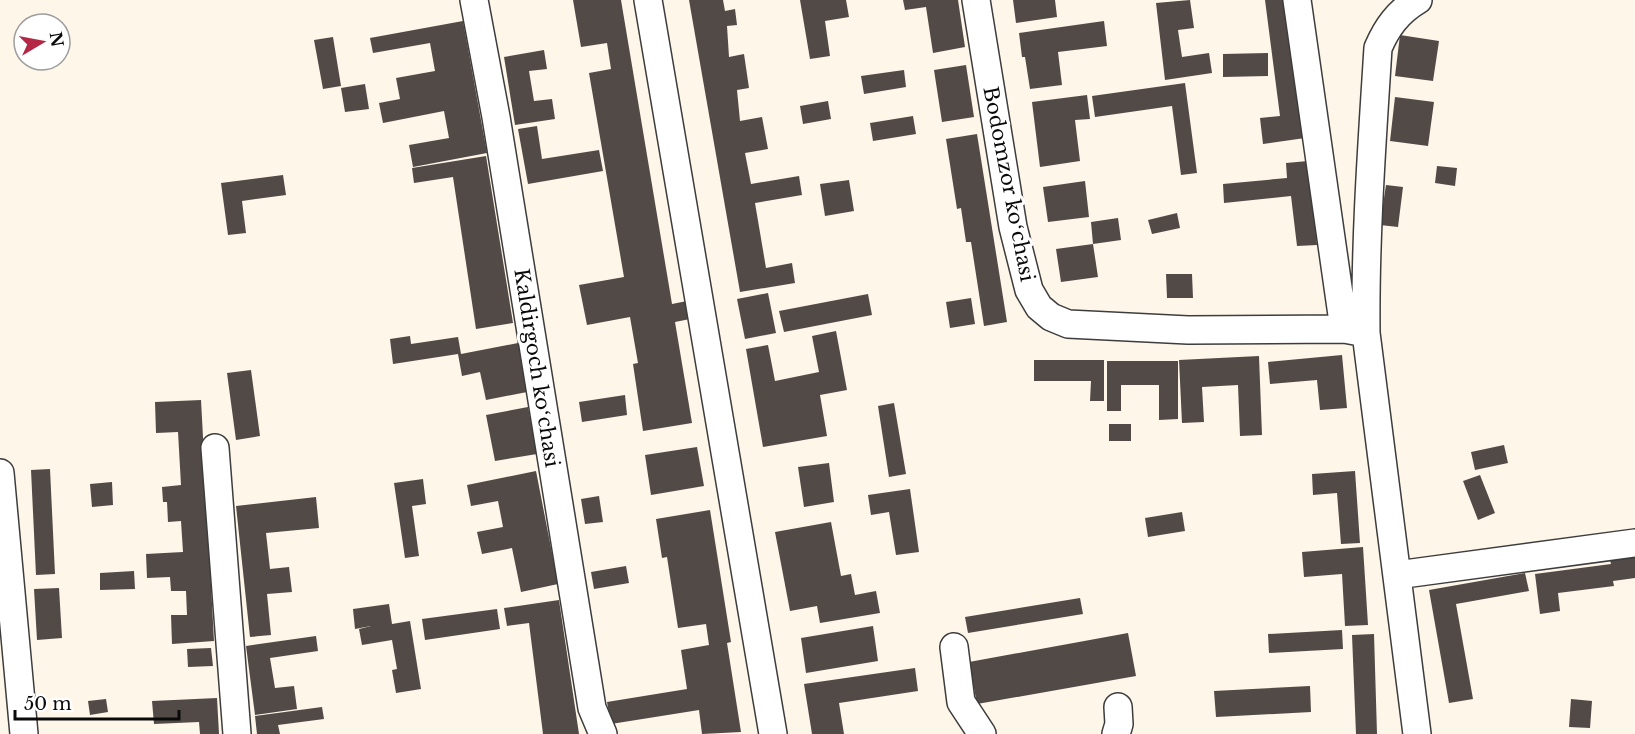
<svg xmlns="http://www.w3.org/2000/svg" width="1635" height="734" font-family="'Libre Baskerville',serif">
  <rect width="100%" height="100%" fill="#fef6e8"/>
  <!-- building -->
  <path fill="#524a47" d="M573 0H621L672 304 687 301 690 319 675 322 692 423 643 431 633 364 638 363 630 317 587 325 579 285 624 277 589 73 611 69 607 43 581 47Z
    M689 0H723L725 11 735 9 737 25 727 26 729 57 744 54 749 88 737 90 740 121 762 117 768 149 745 153 751 184 799 176 802 195 755 203 766 268 792 263 795 283 740 292Z
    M800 0H846L849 17 825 21 830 56 810 59Z
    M903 0H958L965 47 933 53 926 7 905 10Z
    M1013 0H1055L1057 17 1016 23Z
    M1190 0 1194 28 1178 30 1182 57 1209 53 1212 73 1165 80 1156 3Z
    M1265 0H1285L1305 138 1263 144 1260 118 1280 116Z
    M463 21 487 153 413 167 409 145 449 138 444 111 383 123 379 103 400 99 396 78 435 71 430 43 373 53 370 38Z
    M1104 21 1107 46 1058 52 1062 85 1030 89 1025 57H1022L1019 33Z
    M1400 35 1439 41 1433 81 1395 76Z
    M333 37 341 86 323 89 314 40Z
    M544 50 547 69 529 71 534 101 552 99 555 119 515 125 504 57Z
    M1268 53V76L1223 77V54Z
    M966 65 974 117 942 122 934 70Z
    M904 70 906 87 864 94 861 76Z
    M1185 83 1197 173 1181 175 1172 106 1095 117 1092 96Z
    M365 84 369 109 345 112 341 88Z
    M1087 95 1090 119 1075 120 1080 161 1040 167 1032 102Z
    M1395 97 1434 102 1428 146 1390 141Z
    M828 101 831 119 803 124 800 106Z
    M913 116 916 134 873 141 870 123Z
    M537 126 542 159 599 150 603 171 528 184 518 129Z
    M977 134 1007 322 984 326 971 242H966L961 208 957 209 946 139Z
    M486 156 513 323 476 329 453 177 414 183 412 168Z
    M1308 161 1317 245 1297 246 1291 196 1224 203 1223 184 1287 178 1286 163Z
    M1437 166 1457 168 1455 186 1435 183Z
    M283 175 286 195 242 201 246 233 228 235 221 183Z
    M849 180 854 211 825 216 820 184Z
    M1085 181 1089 217 1048 222 1043 187Z
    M1386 185 1403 187 1398 227 1380 225Z
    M1177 213 1180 228 1152 234 1148 220Z
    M1118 218 1121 240 1093 244 1091 222Z
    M1093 244 1098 277 1061 282 1056 249Z
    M1166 274H1192L1193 298H1167Z
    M768 293 776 333 745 339 737 299Z
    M868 294 872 315 784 332 779 311Z
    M971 298 975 324 950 328 946 302Z
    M836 331 847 390 820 395 827 436 763 447 746 349 768 345 775 381 819 372 812 336Z
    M410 336 411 344 458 337 461 354 518 343 527 392 486 400 480 372 462 376 458 354 393 364 390 339Z
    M1342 355 1347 408 1320 410 1317 380 1270 384 1268 362Z
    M1259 356 1262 435 1240 436 1238 385 1202 387 1204 422 1182 423 1179 360Z
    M1034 360H1104V401H1090L1091 381H1034Z
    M1107 361H1178V419L1159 420V385H1121V411H1107Z
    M251 370 260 436 236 440 227 373Z
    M625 395 627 415 582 422 579 402Z
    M201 400 214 641 172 644 171 615H187L186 591H171L170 577 147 578 146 554 183 552 181 521 168 522 167 502H163L162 487 181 485 178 432 156 433 155 402Z
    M894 403 906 474 889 477 878 406Z
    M528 407 537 454 495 461 486 415Z
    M1109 424H1131V441H1109Z
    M1504 445 1508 463 1475 470 1471 452Z
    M697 447 704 486 651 495 645 455Z
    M829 463 834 502 804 507 798 467Z
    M50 469 55 574 36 575 31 470Z
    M536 471 558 584 521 592 512 548 482 554 477 532 503 527 498 501 471 506 467 485Z
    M1355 471 1360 543 1341 544 1337 493 1313 495 1312 474Z
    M1480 475 1495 513 1478 520 1463 481Z
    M423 479 426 504 412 506 419 556 405 558 394 483Z
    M112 482 113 505 92 507 90 484Z
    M910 489 919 552 896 555 889 512 871 515 868 495Z
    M599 496 603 522 585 524 581 499Z
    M316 497 319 528 266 533 270 569 289 567 292 592 267 594 271 635 250 637 236 506Z
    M710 510 731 642 727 643 741 732 702 734 699 710 611 724 607 702 687 689 681 650 709 645 706 624 678 628 667 557 662 558 656 519Z
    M1182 512 1185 531 1148 537 1145 518Z
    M831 522 841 576 851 574 855 595 876 591 880 613 820 623 817 606 790 611 775 532Z
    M1363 547 1368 625 1345 626 1342 574 1304 577 1302 552Z
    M1635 557V578L1613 581 1614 586 1558 593 1560 611 1540 614 1535 574 1611 564 1610 560Z
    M626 566 629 583 594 589 591 572Z
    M134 571 135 589 100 590V573Z
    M1525 573 1529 591 1456 604 1473 699 1449 703 1429 590Z
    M59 588 62 638 37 640 34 589Z
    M1080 598 1083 614 968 633 965 617Z
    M559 600 579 734H543L529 623 507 626 504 608Z
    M389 604 392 624 410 621 421 689 396 693 392 670 397 669 392 640 362 645 359 629 371 626 355 629 353 609Z
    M497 609 500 629 425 640 422 619Z
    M873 626 878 661 806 673 801 638Z
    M1342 630 1343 649 1269 653 1268 634Z
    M1128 633 1136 676 977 704 969 662Z
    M1374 634 1377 734H1356L1352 635Z
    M316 636 318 651 270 658 275 688 294 686 297 709 255 715 246 646Z
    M211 648 213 666 188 667 187 649Z
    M915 668 918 691 839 703 844 734H812L804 684Z
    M1310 686 1311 712 1216 717 1214 691Z
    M217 698 219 734H200L199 722 154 724 152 701Z
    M106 699 108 712 90 715 88 701Z
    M1571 699 1592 701 1590 728 1569 727Z
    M322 707 324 719 278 725 280 734H257L255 716Z"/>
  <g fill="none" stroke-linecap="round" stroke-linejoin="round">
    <defs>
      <path id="minor" d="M474 0 496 117 592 708 603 734
        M648 0 773 734
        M976 0 1013 227 1029 290 1039 307 1051 317 1068 324 1188 330 1344 329 1366 333
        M1297 0 1344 329
        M215 448 237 734
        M0 473 24 734
        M1397 575 1635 543
        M954 647 961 702 982 734
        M1116 734 1119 724 1118 707
        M1417 734 1366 333C1365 238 1372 143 1378 48 1387 27 1398 12 1418 0"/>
    </defs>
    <!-- minor casing -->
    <use href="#minor" stroke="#3d3d3d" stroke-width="30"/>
    <!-- minor -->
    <use href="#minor" stroke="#fff" stroke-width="27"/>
  </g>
  <g text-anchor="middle" stroke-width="6" stroke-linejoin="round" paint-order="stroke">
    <!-- street labels -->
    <g font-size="20" fill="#0a0a0a" stroke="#fff">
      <text transform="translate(1009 184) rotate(79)" y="7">Bodomzor koʻchasi</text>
      <text transform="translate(537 368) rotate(81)" y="7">Kaldirgoch koʻchasi</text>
    </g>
  </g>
  <!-- north arrow -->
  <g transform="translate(42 42) rotate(80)"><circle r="28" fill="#ffffff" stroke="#9d9d9d" stroke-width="1.5"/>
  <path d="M0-4.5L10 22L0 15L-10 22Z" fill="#b42845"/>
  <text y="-9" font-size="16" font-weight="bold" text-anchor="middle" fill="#0a0a0a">N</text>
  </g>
  <!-- scale -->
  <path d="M15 710v9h164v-9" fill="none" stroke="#0a0a0a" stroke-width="3"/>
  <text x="24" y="710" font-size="18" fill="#0a0a0a" stroke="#ffffff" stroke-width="4.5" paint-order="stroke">50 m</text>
</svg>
